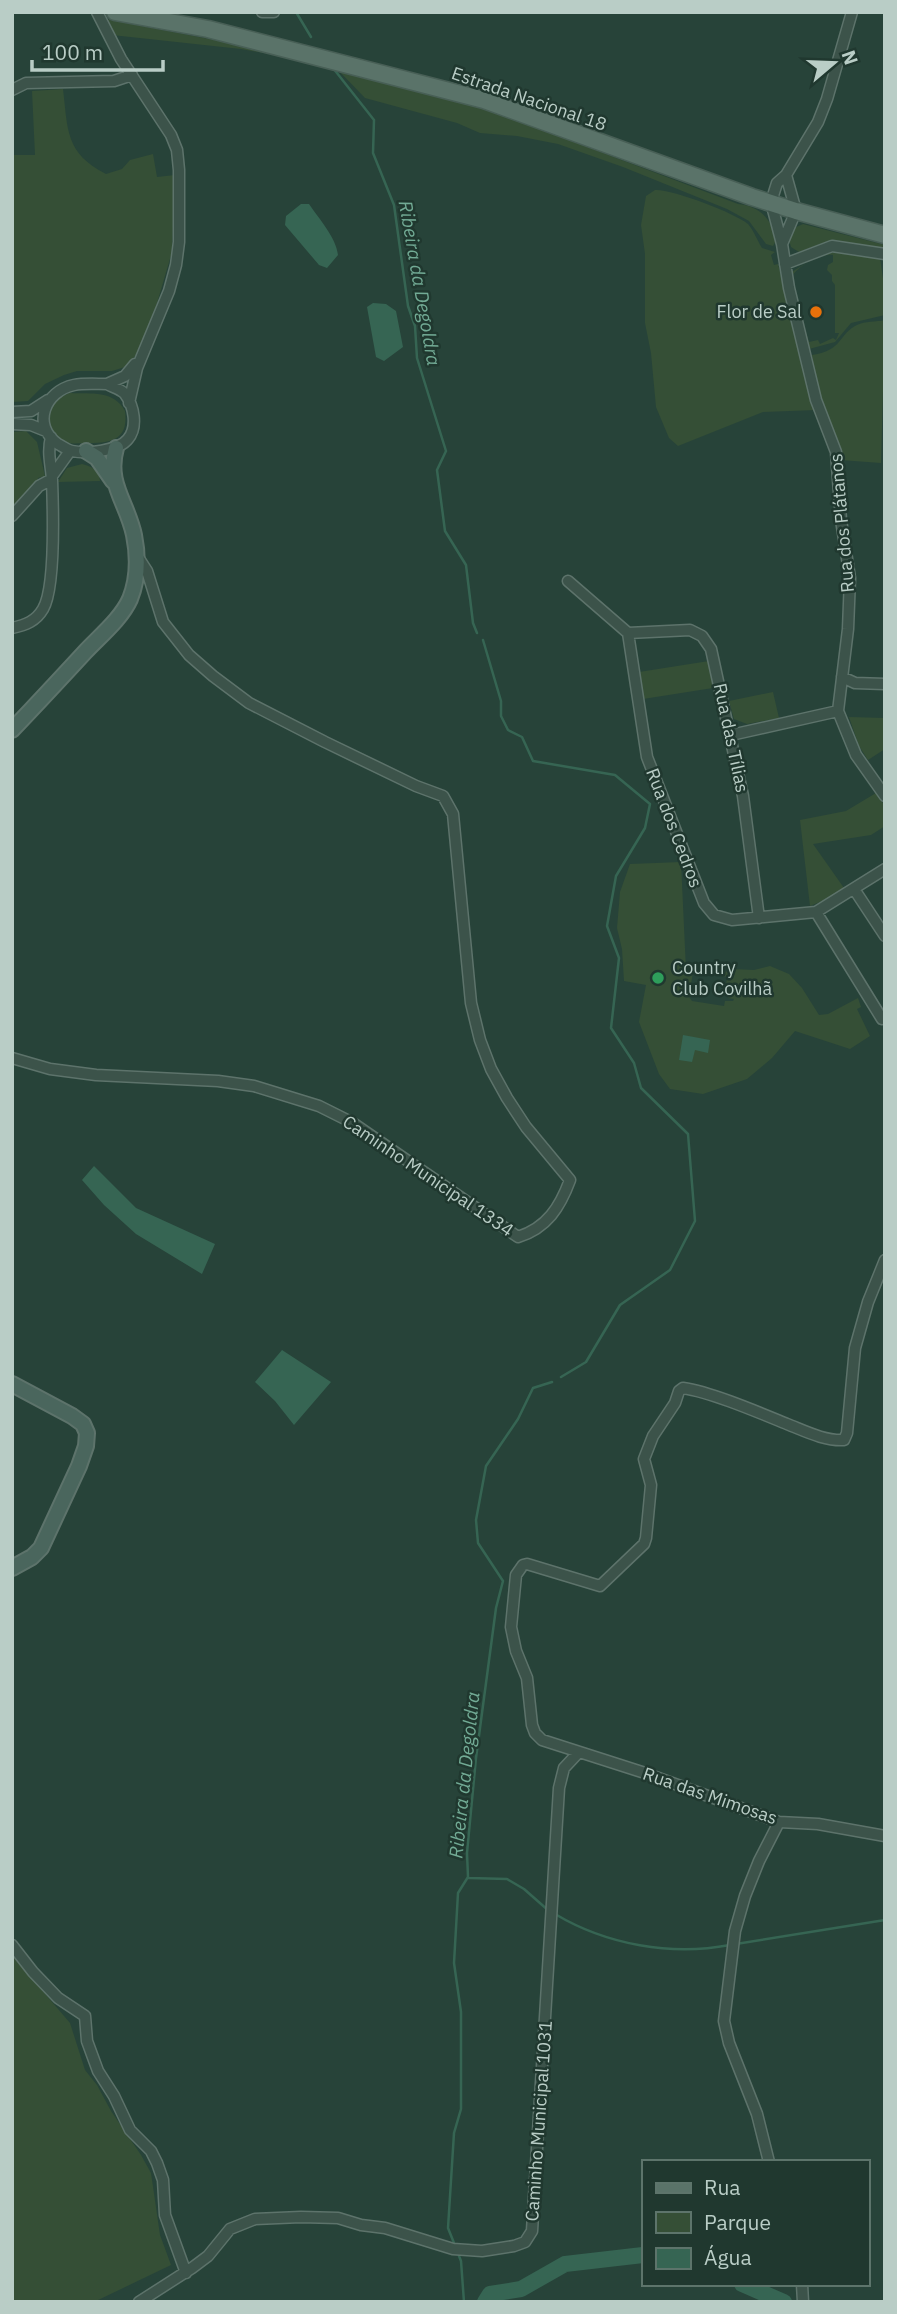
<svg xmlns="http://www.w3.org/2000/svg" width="897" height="2314" font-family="'IBM Plex Sans',sans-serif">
  <rect width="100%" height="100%" fill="#274339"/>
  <!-- green -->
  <path fill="#354f36" d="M105 19 251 47 406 85 495 112 738 204C760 206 773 220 776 241L773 246 766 244 749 221 727 209 623 167 558 144 517 136 480 133 457 123 365 98 338 70 286 57 241 49 112 35Z
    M63 89C68 130 65 153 106 174L122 169 130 160 153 154 157 177 175 175 172 252 155 310 137 354 125 367 112 371H77L64 375 45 384 28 401 12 402V155H35L32 91Z
    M655 190C672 189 735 213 748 224 754 231 757 240 762 248L775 252 771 255 774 265 778 264 816 410 763 412 678 446 669 438 656 407 651 353 645 323V254L641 225 646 196Z
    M803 224 885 245V250L836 241 820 244 799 252 791 247 789 240 794 228Z
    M838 251 880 258 885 292V315L851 323 835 342 809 349 800 314 809 342 818 340 820 344 833 338 836 340 839 333H835V285L832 281V275L827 270 828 265 833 262V255C821 253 797 266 792 277L790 273 818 256Z
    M885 320 881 463 840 460 837 442 816 386 812 355C844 350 838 334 857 325 865 321 876 322 885 320Z
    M70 393C91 394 114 390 125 411 129 441 110 443 86 443 77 443 67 445 59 440 47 431 44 411 55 401 59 397 65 395 70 393Z
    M26 431 37 442 45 476 38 478 36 492 12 510V432Z
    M82 464C91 466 100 471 100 481L58 482 67 468Z
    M709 661 713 688 643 699 639 672Z
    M773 692 779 718 747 724 734 719 729 701Z
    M849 717 885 718V749L868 760 859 746Z
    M876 793 885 806V826L871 835 813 844 844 888 832 897 810 906 800 820 846 811Z
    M681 862 686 970 693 972 689 997 692 1001 724 1006 725 1001H733L734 999 728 998 730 988 726 987 727 977 722 976 720 971 731 972 732 969 754 970 770 966 789 974 802 988 819 1015 828 1014 858 998 861 1007 857 1009 870 1036 850 1049 795 1031 772 1058 747 1079 703 1094 670 1089 659 1074 639 1022 646 985 624 981 622 949 617 928 620 892 630 864Z
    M12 1955 70 2023 85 2070 97 2085 111 2111 141 2155 151 2173 160 2235 171 2265 94 2302H12Z"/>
  <!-- water -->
  <path fill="#366553" d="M301 204H309C319 219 336 237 338 255L327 268 319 265 285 225 286 216Z
    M373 303 386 304 396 311 403 347 384 361 376 357 367 307Z
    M683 1035 710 1040 708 1053 695 1050 692 1062 679 1060Z
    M94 1166 136 1208 215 1244 202 1274 136 1234 104 1205 82 1180Z
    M282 1350 331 1382 294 1425 275 1401 255 1382Z"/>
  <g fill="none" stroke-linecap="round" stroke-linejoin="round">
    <!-- stream -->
    <path stroke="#366553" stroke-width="2.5" d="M296 12 311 37
      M333 68 374 120 373 153 394 205 408 306 415 326 417 358 446 451 437 470 445 531 466 565 473 623 477 633
      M483 640 501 701V716L508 730 522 737 533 761 615 775 650 804 645 828 616 876 607 926 619 958 611 1028 634 1063 641 1088 688 1134 695 1221 670 1270 620 1305 586 1362 561 1377
      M469 1878 507 1879 524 1889 549 1911
      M555 1914C607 1945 671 1956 730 1945
      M736 1944 885 1920
      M454 2243 448 2228 454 2133 461 2109V2012L454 1963 458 1893 468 1877 467 1853 476 1758 496 1608 503 1581 478 1543 476 1520 486 1466 518 1419 533 1388 552 1382
      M459 2256 461 2261 464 2302"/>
    <!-- river -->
    <path stroke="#366553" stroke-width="16" d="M742 2284 784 2302
      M485 2302 490 2294 521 2289 565 2264 643 2255"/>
    <defs>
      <path id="minor" d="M97 12 121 59 171 135 177 150 179 170V242L176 265 169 291 137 368 129 403
        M262 12H274
        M852 12 827 99 818 122 786 175 777 183 771 202 782 244 789 288 816 400 836 452 841 520 850 578 848 629 838 711 856 755 885 796
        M12 90 26 83 114 81 132 75
        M782 244 796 211 786 175
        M785 264 832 246 885 254
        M107 384C112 387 121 389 125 394 134 406 138 427 128 439 119 451 86 454 72 451 67 450 62 446 58 444 31 425 45 391 74 385 84 383 96 384 107 384Z
        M107 384 125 376 135 364
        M12 412 31 411 48 400
        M12 424 31 425 46 431
        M52 476 70 451
        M12 516 39 486 52 479
        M568 581 628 633 647 757 704 903 714 915 732 920 816 912 885 869
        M12 628C26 625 36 621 43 609 56 587 53 507 52 480 51 464 47 453 51 437
        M628 633 690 630 702 636 711 649 743 796 759 918
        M842 677 855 683 885 684
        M731 735 838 711
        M854 889 885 936
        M816 912 882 1019
        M12 1058 50 1069 96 1075 218 1081 254 1086 319 1106 353 1123 518 1237C547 1228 560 1207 570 1180L526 1127 507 1098 491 1069 480 1040 471 1003 453 814 443 796 416 786 325 742 249 703 213 676 189 655 163 622 147 571 136 554
        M885 1260 868 1302 855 1348 847 1433 844 1440C824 1441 805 1431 787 1424 760 1413 711 1392 683 1388L679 1391 675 1403 653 1436 644 1459 651 1485 646 1538 644 1544 600 1586 527 1564 523 1565 516 1575 511 1627 516 1651 527 1678 532 1725 535 1733 542 1740 645 1773 779 1822 818 1824 885 1836
        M12 1945 33 1972 58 1998 85 2016 87 2041 98 2071 114 2096 130 2130 151 2151 157 2163 163 2180 165 2215 186 2273
        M769 2162 757 2114 729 2043 724 2021 735 1931 745 1896 759 1861 779 1822
        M802 2284 803 2302
        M139 2302 192 2268 208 2256 230 2229 255 2219 301 2217 338 2218 361 2225 385 2228 453 2249 482 2251 514 2246 525 2242 532 2231 533 2214 559 1788 564 1768 579 1752"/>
      <path id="secondary" d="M86 451 97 458 113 481
        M12 730C37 704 61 678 85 652 100 636 121 619 130 599 138 579 138 555 134 535 127 502 106 483 116 448
        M12 1384 72 1416 83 1424 87 1433 86 1446 79 1466 41 1548 32 1557 12 1568"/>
      <path id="primary" d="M115 12 208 29 484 100 752 197 796 211 885 235"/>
    </defs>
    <!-- minor casing -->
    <use href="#minor" stroke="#5d736b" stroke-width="13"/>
    <!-- secondary casing -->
    <use href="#secondary" stroke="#5d736b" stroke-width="18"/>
    <!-- primary casing -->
    <use href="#primary" stroke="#485f56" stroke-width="19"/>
    <!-- minor -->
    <use href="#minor" stroke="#3c534a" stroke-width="10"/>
    <!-- secondary -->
    <use href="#secondary" stroke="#4a665d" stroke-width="14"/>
    <!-- primary -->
    <use href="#primary" stroke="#5a7369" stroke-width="16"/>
  </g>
  <!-- markers -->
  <circle fill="#e8710a" stroke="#20382f" stroke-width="2.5" cx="816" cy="312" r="7"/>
  <circle fill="#2e9e5b" stroke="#20382f" stroke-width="2.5" cx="658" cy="978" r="7"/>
  <g text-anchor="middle" stroke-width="5" stroke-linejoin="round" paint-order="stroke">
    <!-- street labels -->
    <g font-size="18" fill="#b9cdc6" stroke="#20382f">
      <text transform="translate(529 99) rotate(19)" y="6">Estrada Nacional 18</text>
      <text transform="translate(842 523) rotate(-95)" y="6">Rua dos Plátanos</text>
      <text transform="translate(731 738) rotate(78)" y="6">Rua das Tílias</text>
      <text transform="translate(674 828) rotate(69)" y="6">Rua dos Cedros</text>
      <text transform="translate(428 1176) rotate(34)" y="6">Caminho Municipal 1334</text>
      <text transform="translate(710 1796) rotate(19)" y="6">Rua das Mimosas</text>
      <text transform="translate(539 2121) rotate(-86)" y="6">Caminho Municipal 1031</text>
    </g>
    <!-- poi labels -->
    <g font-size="18" fill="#b9cdc6" stroke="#20382f" text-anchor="end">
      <text x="802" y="318">Flor de Sal</text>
      <text x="672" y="974" text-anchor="start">Country<tspan x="672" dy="21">Club Covilhã</tspan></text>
    </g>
    <!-- water labels -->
    <g font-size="19" font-style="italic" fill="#72ab95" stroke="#20382f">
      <text transform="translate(420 283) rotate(80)" y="7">Ribeira da Degoldra</text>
      <text transform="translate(464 1775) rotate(-84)" y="7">Ribeira da Degoldra</text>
    </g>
  </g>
  <!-- border -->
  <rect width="897" height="2314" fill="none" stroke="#b9cdc6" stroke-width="28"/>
  <!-- legend -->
  <rect x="642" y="2160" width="228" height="126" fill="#20382f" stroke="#5d746b" stroke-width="2"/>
  <rect x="656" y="2183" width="35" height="10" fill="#5a7369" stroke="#5d746b" stroke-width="2"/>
  <text x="704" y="2195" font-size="21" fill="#b9cdc6">Rua</text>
  <rect x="656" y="2212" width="35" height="21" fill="#354f36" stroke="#5d746b" stroke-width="2"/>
  <text x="704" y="2230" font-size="21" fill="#b9cdc6">Parque</text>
  <rect x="656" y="2248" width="35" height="21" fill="#366553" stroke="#5d746b" stroke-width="2"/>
  <text x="704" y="2265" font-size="21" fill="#b9cdc6">Água</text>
  <!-- north arrow -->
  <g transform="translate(834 63) rotate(71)" stroke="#20382f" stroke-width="5" paint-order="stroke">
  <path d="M0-5L12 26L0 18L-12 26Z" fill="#b9cdc6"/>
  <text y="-10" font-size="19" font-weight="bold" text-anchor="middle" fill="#b9cdc6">N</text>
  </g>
  <!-- scale -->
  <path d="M32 60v10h131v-10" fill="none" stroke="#b9cdc6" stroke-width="3.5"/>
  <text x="42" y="60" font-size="21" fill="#b9cdc6" stroke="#20382f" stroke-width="5" paint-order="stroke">100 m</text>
</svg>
